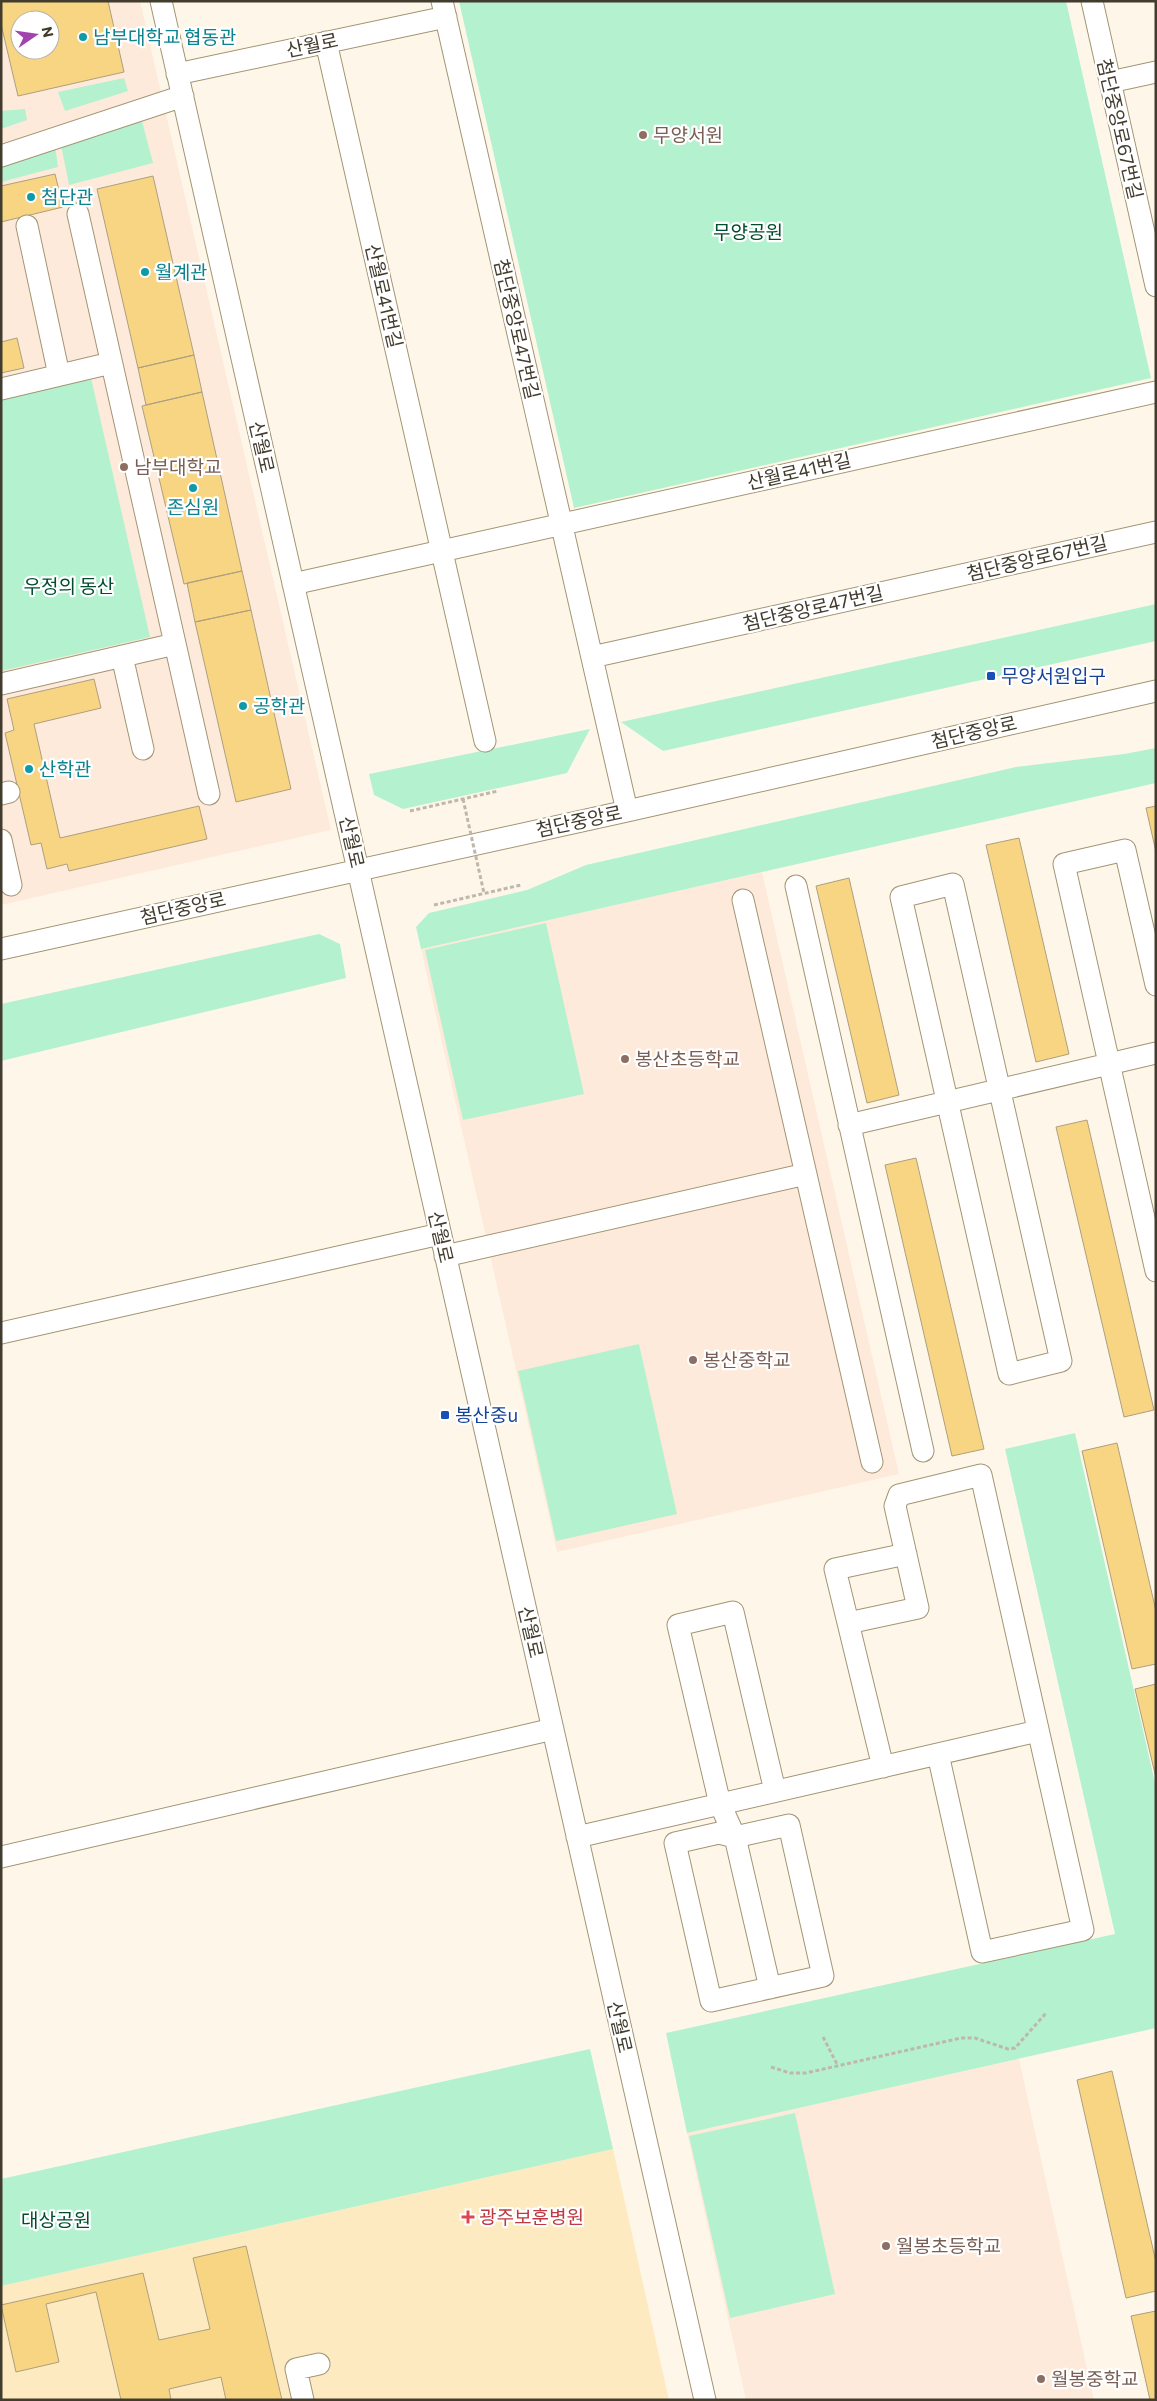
<svg xmlns="http://www.w3.org/2000/svg" width="1157" height="2401" font-family="Commissioner,'Noto Sans KR',sans-serif">
  <rect width="100%" height="100%" fill="#fef7e9"/>
  <!-- built -->
  <path fill="#fdeac0" d="M613 2149 669 2400H1V2286Z"/>
  <!-- education -->
  <path fill="#feeadb" fill-rule="evenodd" d="M1 1H140L331 830 1 905ZM20 20H50V50H20Z
    M762 872 899 1474 557 1552 421 949Z
    M1019 2059 1094 2400H746L687 2133Z"/>
  <!-- green -->
  <path fill="#b4f1cf" d="M459 1H1066L1151 378 574 508Z
    M124 78 128 91 65 111 58 92Z
    M25 109 27 120 1 129V111Z
    M142 121 153 163 69 185 61 145Z
    M55 145 58 167 1 182V163Z
    M91 378 150 637 1 671V398Z
    M1156 604V641L663 751 621 722Z
    M590 729 567 773 403 809 374 795 369 774Z
    M1156 748V783L421 949 416 927 429 913 527 890 586 865 1016 767 1124 754Z
    M546 923 584 1094 463 1120 425 950Z
    M319 934 340 944 346 978 1 1061V1004Z
    M639 1344 677 1514 556 1541 518 1371Z
    M1075 1433 1156 1787V2028L687 2133 666 2033 1115 1934 1005 1449Z
    M590 2049 613 2149 1 2286V2179Z
    M795 2113 835 2294 730 2318 689 2136Z"/>
  <!-- building -->
  <path fill="#f8d583" stroke="#ad9f7e" fill-rule="evenodd" d="M1 1H108L124 72 18 96 1 24ZM20 20H50V50H20Z
    M55 174 63 207 1 222V186Z
    M153 176 194 355 138 368 97 189Z
    M17 338 24 368 1 373V342Z
    M194 355 202 392 146 405 138 368Z
    M202 392 242 571 184 584 142 406Z
    M242 571 251 610 195 622 187 583Z
    M251 610 291 789 236 802 195 622Z
    M94 679 101 708 34 724 60 838 199 806 207 839 69 871 67 864 47 869 41 843 31 845 5 733 14 730 7 699Z
    M1156 806V852L1146 808Z
    M1019 838 1069 1054 1036 1062 986 845Z
    M849 878 899 1095 867 1103 816 886Z
    M1087 1120 1154 1410 1124 1417 1056 1127Z
    M916 1158 984 1449 952 1456 885 1165Z
    M1117 1443 1156 1611V1664L1132 1669 1082 1451Z
    M1156 1684V1778L1135 1689Z
    M1112 2071 1156 2262V2291L1126 2298 1077 2080Z
    M246 2246 282 2400H226L221 2377 169 2389 171 2400H121L96 2292 46 2304 59 2362 16 2372 1 2305 143 2273 159 2340 210 2329 193 2258Z
    M1156 2311V2400H1150L1131 2316Z"/>
  <g fill="none" stroke-linecap="round" stroke-linejoin="round">
    <defs>
      <path id="minor" d="M161 1 705 2400
        M442 1 627 811
        M1092 1 1156 286
        M326 42 485 741
        M177 74 446 17
        M1110 82 1156 72
        M1 156 183 96
        M78 214 209 794
        M27 226 59 375
        M1 389 111 363
        M293 584 1156 392
        M122 656 143 749
        M592 657 1156 532
        M1 684 175 644
        M1 794 9 792
        M1 840 11 885
        M953 884 1061 1361 1009 1374 901 897Z
        M796 886 923 1451
        M743 900 872 1462
        M1 949 627 811 1156 691
        M1156 985 1125 850 1064 864 1156 1271
        M849 1125 1156 1053
        M445 1256 806 1174
        M1 1333 440 1234
        M848 1623 918 1608 895 1506 899 1495 981 1475 1083 1930 982 1952 938 1754
        M883 1767 835 1569 906 1554
        M789 1825 823 1976 711 2001 675 1843 719 1833 735 1837Z
        M577 1837 1038 1731
        M1 1857 553 1729
        M770 1988 735 1837 720 1804 678 1625 733 1612 775 1791
        M303 2400 296 2369 319 2364"/>
    </defs>
    <!-- minor casing -->
    <use href="#minor" stroke="#a39574" stroke-width="23"/>
    <!-- path -->
    <path stroke="#bfb8aa" stroke-width="3" stroke-dasharray="4 2.5" stroke-linecap="butt" d="M410 811 498 791
      M434 905 521 885
      M823 2037 838 2066
      M771 2067 790 2073H806L961 2038H975L1008 2049 1015 2048 1047 2012"/>
    <!-- minor -->
    <use href="#minor" stroke="#fff" stroke-width="21"/>
    <!-- path-bridge -->
    <path stroke="#bfb8aa" stroke-width="3" stroke-dasharray="4 2.5" stroke-linecap="butt" d="M463 799 484 893"/>
  </g>
  <!-- markers -->
  <g fill="#0f9aa8" stroke="#fff" stroke-width="2">
    <circle cx="83" cy="37" r="5"/>
    <circle cx="31" cy="197" r="5"/>
    <circle cx="145" cy="272" r="5"/>
    <circle cx="193" cy="488" r="5"/>
    <circle cx="243" cy="706" r="5"/>
    <circle cx="29" cy="769" r="5"/>
  </g>
  <g fill="#8d6e63" stroke="#fff" stroke-width="2">
    <circle cx="643" cy="135" r="5"/>
    <circle cx="124" cy="467" r="5"/>
    <circle cx="625" cy="1059" r="5"/>
    <circle cx="693" cy="1360" r="5"/>
    <circle cx="886" cy="2246" r="5"/>
    <circle cx="1041" cy="2379" r="5"/>
  </g>
  <g fill="#1a4fb4" stroke="#fff" stroke-width="2">
    <rect x="986" y="671" width="10" height="10" rx="2.5"/>
    <rect x="440" y="1410" width="10" height="10" rx="2.5"/>
  </g>
  <path fill="#e0444e" stroke="#fff" stroke-width="2" d="M465.5 2209.5h5v5h5v5h-5v5h-5v-5h-5v-5h5z"/>
  <g text-anchor="middle" stroke-width="4.5" stroke-linejoin="round" paint-order="stroke">
    <!-- culture labels -->
    <g font-size="19" fill="#0d838f" stroke="#fff" text-anchor="start">
      <text x="93" y="44">남부대학교 협동관</text>
      <text x="41" y="204">첨단관</text>
      <text x="155" y="279">월계관</text>
      <text x="193" y="514" text-anchor="middle">존심원</text>
      <text x="253" y="713">공학관</text>
      <text x="39" y="776">산학관</text>
    </g>
    <!-- street labels -->
    <g font-size="19" fill="#423c2e" stroke="#fff">
      <text transform="translate(312 45) rotate(-12)" y="7">산월로</text>
      <text transform="translate(1120 129) rotate(77)" y="7">첨단중앙로67번길</text>
      <text transform="translate(384 296) rotate(77)" y="7">산월로41번길</text>
      <text transform="translate(517 329) rotate(77)" y="7">첨단중앙로47번길</text>
      <text transform="translate(262 447) rotate(77)" y="7">산월로</text>
      <text transform="translate(799 471) rotate(-13)" y="7">산월로41번길</text>
      <text transform="translate(1037 558) rotate(-13)" y="7">첨단중앙로67번길</text>
      <text transform="translate(813 608) rotate(-13)" y="7">첨단중앙로47번길</text>
      <text transform="translate(974 732) rotate(-13)" y="7">첨단중앙로</text>
      <text transform="translate(579 821) rotate(-12)" y="7">첨단중앙로</text>
      <text transform="translate(352 842) rotate(77)" y="7">산월로</text>
      <text transform="translate(183 908) rotate(-13)" y="7">첨단중앙로</text>
      <text transform="translate(441 1237) rotate(77)" y="7">산월로</text>
      <text transform="translate(531 1632) rotate(77)" y="7">산월로</text>
      <text transform="translate(620 2027) rotate(77)" y="7">산월로</text>
    </g>
    <!-- education labels -->
    <g font-size="19" fill="#785e54" stroke="#fff" text-anchor="start">
      <text x="653" y="142">무양서원</text>
      <text x="134" y="474">남부대학교</text>
      <text x="635" y="1066">봉산초등학교</text>
      <text x="703" y="1367">봉산중학교</text>
      <text x="896" y="2253">월봉초등학교</text>
      <text x="1051" y="2386">월봉중학교</text>
    </g>
    <!-- park labels -->
    <g font-size="19" fill="#014c30" stroke="#fff">
      <text x="748" y="239">무양공원</text>
      <text x="69" y="593">우정의 동산</text>
      <text x="56" y="2227">대상공원</text>
    </g>
    <!-- transit labels -->
    <g font-size="19" fill="#164399" stroke="#fff" text-anchor="start">
      <text x="1001" y="683">무양서원입구</text>
      <text x="455" y="1422">봉산중u</text>
    </g>
    <!-- health labels -->
    <g font-size="19" fill="#be3a42" stroke="#fff" text-anchor="start">
      <text x="479" y="2224">광주보훈병원</text>
    </g>
  </g>
  <!-- border -->
  <rect width="1157" height="2401" fill="none" stroke="#423c2e" stroke-width="5"/>
  <!-- north arrow -->
  <g transform="translate(35 35) rotate(77)"><circle r="24" fill="#ffffff" stroke="#b3b1ab"/>
  <path d="M0-4L9 19L0 12L-9 19Z" fill="#a144ae"/>
  <text y="-8" font-size="14" font-weight="bold" text-anchor="middle" fill="#423c2e">N</text>
  </g>
</svg>
